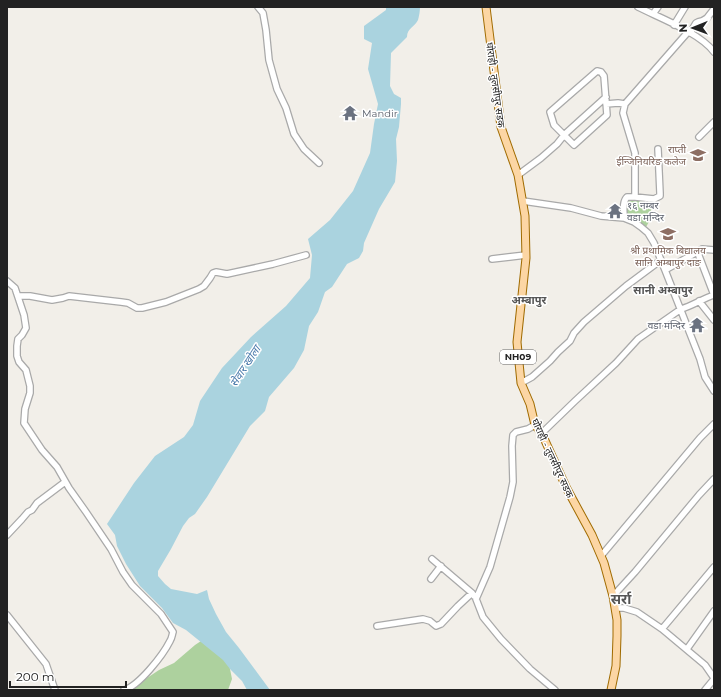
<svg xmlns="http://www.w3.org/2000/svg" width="721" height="697" font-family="Montserrat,'Noto Sans Devanagari',sans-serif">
  <rect width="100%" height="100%" fill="#f2efe9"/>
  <!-- forest -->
  <path fill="#add19e" d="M629 199 655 201V205L651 210 650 220 646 227 640 222 625 216 626 204Z
    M201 641 229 664 232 679 228 690H129L159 670 174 663 195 645Z"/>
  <!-- water -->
  <path fill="#aad3df" d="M386 7H420C420 11 419 17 418 20 415 27 407 28 407 37L391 53 390 86 394 94 401 98V104L399 127 396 139 397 161 395 182 379 209 364 243 363 251 359 258 347 264 332 287 325 292 318 312 309 326 304 350 294 368 269 397 265 411 250 426 207 497 195 514 189 518 183 526 171 549 158 571V576L165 584 171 589 197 594 207 590 209 599 216 614 226 632 239 648 270 690H247L242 681 230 669 223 660 186 630 173 623 162 608 140 586 126 564 117 546 115 535 107 524 134 483 155 456 184 437 193 425 200 401 222 368 251 337 286 306 310 278 312 255 308 239 330 220 353 191 370 153 374 124 378 104 368 69 372 43 364 39V26L386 10Z"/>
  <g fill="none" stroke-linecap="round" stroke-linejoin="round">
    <defs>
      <path id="minor" d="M258 7 263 13 266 30 269 60 277 89 286 108 294 134 304 149 319 163
        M638 7C660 18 700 33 714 52
        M653 14 658 7
        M674 25 685 7
        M690 33 696 23 698 22 702 21 707 18 714 9
        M597 71 601 72 604 76 607 115 574 145 554 125 550 112Z
        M606 104 618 103 625 104 688 32
        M625 104 623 113 635 153V197
        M699 137 714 122
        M518 175 541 158 557 144 565 134 606 97
        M523 201 571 208 601 216 624 218 634 222 641 227 648 233 654 243 665 270 700 359 705 377 714 391
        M624 218C624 211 622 202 627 197H635L654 199 660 196V193L658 149
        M492 259 526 255
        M665 270 699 251
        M7 281 15 288 24 315 26 328 22 335 18 339 17 346V356L19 362 26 370 30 386V393L25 409 24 423 42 450 57 467 69 488 86 512 111 549 123 572 132 585 161 614 173 632C172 635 172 638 170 641 163 655 139 686 124 690
        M714 295 699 256V251L702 249 714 250
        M18 296H30L52 300 63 298 69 296 121 302 128 303 137 308H142L166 302 199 289 204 286 210 278 213 273 216 272 227 274 273 264 306 255
        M699 301 714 320
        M521 383 532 377 550 361 558 352 570 341 574 333 584 322 626 286 661 260
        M535 425 528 429 516 432 513 435 512 446 513 482 510 497 490 567 476 599 483 617 501 639 530 669 555 690
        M542 434 544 431 575 401 616 363 638 339 681 309C692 306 702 299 714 295
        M7 535 22 519 28 512 32 510 37 503 65 482
        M601 556 700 438 714 424
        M432 559 472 593 474 596
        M431 579 441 566
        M613 596 635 572 699 495 714 479
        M615 608H624L637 612 662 629 705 665 714 678
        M7 615 46 664 55 690
        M377 626 423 619 430 621 436 626 441 624 458 606 472 593
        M662 629 714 567
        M687 649 714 611
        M705 690 714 679"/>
      <path id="major" d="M486 7 501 127 518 175 525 216 526 258 517 342 521 383 530 404 535 425 542 434 567 489 592 535 604 563 613 596 617 620V636L616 666 611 690"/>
    </defs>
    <!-- minor casing -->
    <use href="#minor" stroke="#a9a9a9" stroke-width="8"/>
    <!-- major casing -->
    <use href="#major" stroke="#a06b00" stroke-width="9"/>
    <!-- minor -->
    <use href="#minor" stroke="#fff" stroke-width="5.5"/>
    <!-- major -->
    <use href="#major" stroke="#fcd6a4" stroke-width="7"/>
  </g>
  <!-- icons -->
  <defs>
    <symbol id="temple-bare" viewBox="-9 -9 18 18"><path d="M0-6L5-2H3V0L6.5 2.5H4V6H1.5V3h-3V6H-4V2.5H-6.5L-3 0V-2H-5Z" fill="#6b7280" stroke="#fff" stroke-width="2.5" paint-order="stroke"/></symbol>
    <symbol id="school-bare" viewBox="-9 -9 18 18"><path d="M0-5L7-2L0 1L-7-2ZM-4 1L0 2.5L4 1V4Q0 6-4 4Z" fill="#8d6e63" stroke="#fff" stroke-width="2.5" paint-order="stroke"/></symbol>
  </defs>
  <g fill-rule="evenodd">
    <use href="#temple-bare" x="339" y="102" width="22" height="22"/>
    <use href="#school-bare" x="687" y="144" width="22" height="22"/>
    <use href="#temple-bare" x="604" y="200" width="22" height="22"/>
    <use href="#school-bare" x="657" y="223" width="22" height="22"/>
    <use href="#temple-bare" x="686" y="314" width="22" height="22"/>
  </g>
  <g text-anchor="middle" stroke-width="3" stroke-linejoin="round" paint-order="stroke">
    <!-- shield labels -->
    <rect fill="#fff" stroke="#646464" stroke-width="1" x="500" y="350" width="36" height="14" rx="3"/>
    <g font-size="9" font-weight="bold" fill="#222">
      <text x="518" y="360">NH09</text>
    </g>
    <!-- street labels -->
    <g font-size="10" fill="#222" stroke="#fff">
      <text transform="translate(496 85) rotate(82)" y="4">घोराही - तुलसीपुर सडक</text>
      <text transform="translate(553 458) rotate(65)" y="4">घोराही - तुलसीपुर सडक</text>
    </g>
    <!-- worship labels -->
    <g font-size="10" fill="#5b616d" stroke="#fff" text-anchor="start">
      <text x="362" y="117">Mandir</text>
      <text x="627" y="209">१६ नम्बर<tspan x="627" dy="12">वडा मन्दिर</tspan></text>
      <text x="685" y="329" text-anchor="end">वडा मन्दिर</text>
    </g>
    <!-- education labels -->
    <g font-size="10" fill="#785e54" stroke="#fff" text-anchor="end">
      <text x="686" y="153">राप्ती<tspan x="686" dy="12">ईन्जिनियरिङ कलेज</tspan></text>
      <text x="668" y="254" text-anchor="middle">श्री प्रथामिक बिद्यालय<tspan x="668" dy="12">सानि अम्बापुर दाङ</tspan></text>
    </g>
    <!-- neighbourhood labels -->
    <g font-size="11" font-weight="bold" fill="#555" stroke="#fff">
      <text x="663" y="294">सानी अम्बापुर</text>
      <text x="529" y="304">अम्बापुर</text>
    </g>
    <!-- water labels -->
    <g font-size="11" font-style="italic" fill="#4a7aab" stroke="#fff">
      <text transform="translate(245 366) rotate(-57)" y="4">सेवार खोला</text>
    </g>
    <!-- district labels -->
    <g font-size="14" font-weight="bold" fill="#555" stroke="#fff">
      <text x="621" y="604">सर्रा</text>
    </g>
  </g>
  <!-- border -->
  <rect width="721" height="697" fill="none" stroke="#222222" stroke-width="16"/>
  <!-- north arrow -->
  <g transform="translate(693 28) rotate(269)" stroke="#ffffff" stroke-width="3" paint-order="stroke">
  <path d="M0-3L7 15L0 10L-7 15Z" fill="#222222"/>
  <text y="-6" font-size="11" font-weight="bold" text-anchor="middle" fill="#222222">N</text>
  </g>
  <!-- scale -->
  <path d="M10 681v6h116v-6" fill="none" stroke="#222222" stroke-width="2"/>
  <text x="16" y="681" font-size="12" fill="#222222" stroke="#ffffff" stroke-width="3" paint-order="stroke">200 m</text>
</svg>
